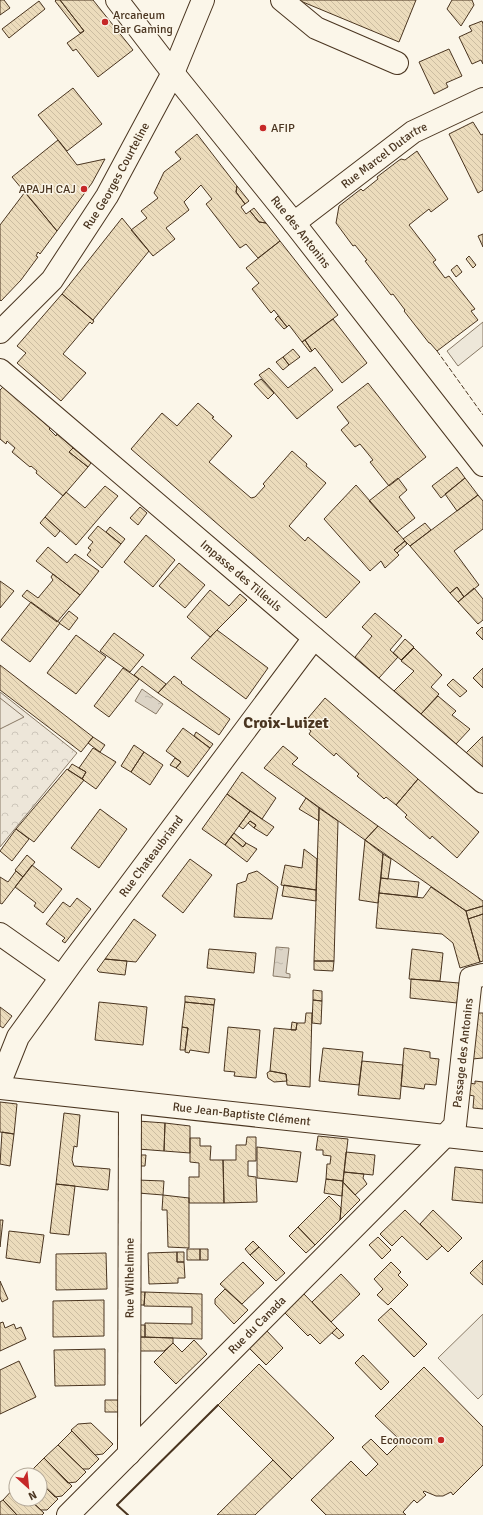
<svg xmlns="http://www.w3.org/2000/svg" width="483" height="1515" font-family="Signika,sans-serif">
  <defs>
    <pattern id="park-crowns" width="20" height="18" patternUnits="userSpaceOnUse"><rect width="20" height="18" fill="#ede6d9"/><path d="M2 6a3 3 0 1 1 6 0M12 15a3 3 0 1 1 6 0" fill="none" stroke="#cdc6ba"/></pattern>
    <pattern id="water-ripples" width="26" height="14" patternUnits="userSpaceOnUse"><rect width="26" height="14" fill="#dcd4c6"/><path d="M2 4q2-2 4 0t4 0M15 11q2-2 4 0t4 0" fill="none" stroke="#beb7aa"/></pattern>
    <pattern id="building-back-hatch" width="6" height="6" patternUnits="userSpaceOnUse"><rect width="6" height="6" fill="#ecdcbc"/><path d="M-1 5l2 2M0 0l6 6M5-1l2 2" fill="none" stroke="#ccbda1"/></pattern>
  </defs>
  <rect width="100%" height="100%" fill="#fbf6e9"/>
  <!-- park -->
  <path fill="url(#park-crowns)" stroke="#887966" d="M0 692 77 753 0 847Z"/>
  <!-- pitch -->
  <path fill="#ede6d9" stroke="#887966" d="M0 698 24 717 0 729Z"/>
  <!-- parking -->
  <path fill="#ede7d9" stroke="#887966" d="M483 322V346L458 366 447 351Z
    M483 1314V1394L478 1399 438 1358Z"/>
  <!-- water -->
  <path fill="url(#water-ripples)" stroke="#887966" d="M142 689 163 704 156 714 135 701Z
    M276 947 289 948 286 973 290 974V978L273 976Z"/>
  <!-- building -->
  <path fill="url(#building-back-hatch)" stroke="#4a3520" d="M0 0H4L10 8 0 15Z
    M56 0H60L84 31 80 33 55 1Z
    M60 0H93L133 50 98 77 76 49 73 51 67 43 84 31Z
    M298 0H416L399 42Z
    M452 0H472L474 5 461 26 447 9Z
    M39 1 45 9 9 38 2 29Z
    M482 21 483 24V64L481 60 472 64 459 37 472 31 469 26Z
    M449 49 462 76 446 83 448 87 434 94 419 62Z
    M73 88 102 124 67 151 38 115Z
    M473 122 481 135 483 134V190L478 193 449 134Z
    M197 134 237 186 236 192 245 204 241 207 246 214 250 211 259 222 266 223 280 241 258 258 246 244 240 248 206 204 212 199 201 185 184 202 189 210 166 228 175 239 153 256 131 230 147 218 141 211 158 198 154 193 164 172 181 159 175 152Z
    M58 140 77 165 105 159 92 183 57 231 12 177Z
    M417 151 448 199 431 212 429 209 409 225 436 260 433 262 445 278 449 276 475 309 471 311 478 320 437 351 430 343H429L404 311 405 310 393 294 391 295 365 261 367 260 355 245 353 246 336 223 339 206 361 189 363 191 378 179 377 177 398 161 401 159 405 160Z
    M237 186 249 201 245 204 236 192Z
    M25 192 57 231 40 254 38 252 36 256 38 257 21 280 1 301 0 300V225Z
    M254 208 266 223 259 222 250 211Z
    M122 218 149 251 93 320 62 294Z
    M483 234V247L478 236Z
    M280 241 338 315 302 342 289 325 287 327 274 310 271 313 252 289 259 283 246 268Z
    M469 256 476 265 473 268 466 259Z
    M457 265 462 272 456 277 451 270Z
    M62 294 94 321 92 324 90 322 63 354 86 373 61 401 17 363 26 353 17 346Z
    M278 316 287 327 284 329 275 319Z
    M333 319 367 363 342 383 315 348 312 351 305 340Z
    M305 340 312 351 310 352 302 342Z
    M293 349 300 357 289 365 283 357Z
    M283 357 289 365 283 370 276 362Z
    M315 367 333 390 297 419 259 375 269 368 288 388Z
    M261 379 274 393 268 399 254 384Z
    M368 383 426 457 389 486 370 462 373 460 360 444 355 447 341 430 349 423 337 407Z
    M3 387 50 428 49 429 56 436 57 434 73 448 69 452 88 467 63 496 36 473 37 471 31 466 30 467 12 452 15 448 7 441 6 444 0 439V390Z
    M198 403 214 417 212 418 232 436 209 462 251 498 255 497 265 486 263 484 292 451 307 464 306 466 326 483 289 526 305 541 308 537 360 582 326 618 131 449 162 413 177 426Z
    M73 448 91 463 88 467 69 452Z
    M457 467 465 478 441 498 432 486Z
    M398 478 407 490 399 497 415 518 397 532 369 501Z
    M465 478 478 495 457 511 445 494Z
    M356 485 405 541 394 550 399 555 385 568 381 561 370 571 324 519Z
    M105 486 118 496 76 545 45 517 66 492 85 508Z
    M478 495 483 501V529L454 551 479 585 464 597 457 587 450 593 410 546Z
    M140 507 147 513 138 525 130 518Z
    M45 517 60 531 55 537 40 523Z
    M425 523 431 530 410 546 403 539Z
    M98 526 121 544 102 568 87 555 91 550 88 548 93 542 88 538Z
    M110 527 125 539 121 544 106 532Z
    M146 535 175 560 153 587 124 562Z
    M405 541 407 544 397 553 394 550Z
    M48 547 67 563 75 554 99 571 80 595 36 561Z
    M179 563 205 585 185 608 159 586Z
    M53 574 80 595 57 622 22 596 27 590 38 598 53 580 51 577Z
    M0 581 14 591 0 608Z
    M457 587 464 597 458 602 450 593Z
    M474 588 483 599V620L478 624 458 602Z
    M210 590 229 606 240 594 247 600 210 637 187 617Z
    M31 602 60 623 30 662 1 640Z
    M69 611 78 618 69 630 59 623Z
    M375 613 402 636 390 650 398 657 379 678 355 657 372 636 362 627Z
    M482 627 483 628V640L476 633Z
    M217 630 268 668 246 699 191 658Z
    M114 633 144 655 130 672 100 651Z
    M76 635 106 657 76 694 47 673Z
    M405 639 414 647 401 660 393 653Z
    M414 648 442 675 431 687 439 694 421 714 394 691 414 671 401 661Z
    M0 665 93 737 81 752 0 690Z
    M142 666 166 684 158 693 134 675Z
    M123 668 139 679 109 717 94 706Z
    M483 668V688L473 678Z
    M174 676 182 682 181 683 230 719 219 735 158 693Z
    M453 679 467 691 460 697 447 685Z
    M438 696 456 711 452 715 470 729 456 744 421 714Z
    M325 698 418 779 396 805 386 797 384 799 382 797 357 776 359 774 336 753 334 756 309 734 311 731 303 724Z
    M183 728 210 748 188 777 176 768 181 762 166 751Z
    M196 732 213 744 210 748 194 736Z
    M93 737 105 745 100 752 88 743Z
    M482 737H483V767L466 753Z
    M134 745 144 752 131 772 121 766Z
    M283 746 298 758 292 764 378 826 365 840 264 768Z
    M93 748 116 762 96 789 82 779 86 772 79 768Z
    M144 752 163 765 150 785 131 772Z
    M175 758 181 762 176 768 170 765Z
    M72 764 86 772 82 779 68 770Z
    M67 769 84 780 34 842 16 829Z
    M242 772 276 798 262 819 227 794Z
    M418 779 479 832 457 858 432 836 430 839 405 817 407 815 396 805Z
    M227 794 250 811 225 845 202 829Z
    M306 798 319 808V821L299 809Z
    M319 808 338 821 334 961H314Z
    M100 809 127 829 99 868 71 848Z
    M250 811 274 827 267 836 254 828 256 825 250 821 243 829 239 826Z
    M250 821 256 825 254 828 248 823Z
    M378 826 483 901V906L466 911 365 840Z
    M16 829 29 839 12 861 0 851Z
    M234 833 246 843 243 847 231 837Z
    M231 837 243 847 246 843 257 849 247 862 225 845Z
    M365 840 383 854 378 903 359 900Z
    M304 849 317 859 316 890 281 885 285 865 302 868Z
    M383 854 391 859 388 879 381 878Z
    M27 855 35 862 23 877 15 870Z
    M190 859 212 875 183 913 162 896Z
    M32 865 62 889 43 913 34 906 36 903 15 887Z
    M16 871 23 877 2 904 0 903V877L8 882Z
    M257 871 278 887 272 919 234 917 237 884 246 881 248 874Z
    M381 878 419 882 417 897 379 893Z
    M284 885 316 890V901L282 896Z
    M431 887 466 911 480 962 460 968 453 943 442 934 376 928 379 893 423 898Z
    M77 898 91 909 65 943 62 941 65 938 46 924 63 902 70 907Z
    M483 906V914L468 919 466 911Z
    M483 914V961L480 962 468 919Z
    M134 919 156 935 136 962 105 959Z
    M209 949 256 953 254 973 207 968Z
    M412 949 443 953 440 981 409 979Z
    M105 959 127 961 125 975 99 972 97 970Z
    M314 961H334L333 971 314 970Z
    M411 979 459 983 457 1003 410 998Z
    M313 990 322 991V1001L313 1000Z
    M185 996 215 999 214 1005 185 1002Z
    M313 1000 322 1001 321 1024 312 1023Z
    M99 1002 147 1007 143 1045 95 1040Z
    M185 1002 214 1005 209 1053 190 1050 189 1053 185 1052 188 1028 182 1027Z
    M0 1007 12 1016 3 1028 0 1026Z
    M306 1013H312L310 1087 287 1085 286 1074 270 1071 274 1028 296 1030 297 1023H305Z
    M477 1013H483V1058L472 1059Z
    M292 1022 297 1023 296 1030H291Z
    M182 1027 188 1028 185 1050H180Z
    M228 1027 260 1030 256 1078 234 1076 235 1072 224 1071Z
    M323 1048 363 1052 359 1085 319 1081Z
    M404 1048 430 1052V1058L439 1059 436 1085 425 1084 424 1089 401 1086Z
    M362 1061 403 1065 400 1099 358 1095Z
    M270 1071 286 1074 287 1081 274 1082 268 1078 267 1073Z
    M475 1081 483 1082V1109L473 1108 474 1096 469 1095 470 1083 475 1084Z
    M0 1102 17 1104 14 1134 0 1132Z
    M64 1113 80 1115 77 1147 74 1146 72 1160 74 1166 110 1169 108 1190 56 1184Z
    M138 1121 165 1123 164 1151 138 1149Z
    M165 1123 190 1126V1153L164 1151Z
    M2 1132 14 1134 10 1166 0 1164Z
    M318 1136 348 1139 343 1181 326 1179 327 1164H330L331 1156 323 1155V1150H316Z
    M247 1137H256V1161H248V1176L256 1177 257 1202 224 1203 223 1160H236V1145H246Z
    M190 1138H200V1146H211L210 1160H223L224 1203H189V1177H199V1163L190 1162Z
    M257 1147 301 1152 297 1182 257 1178Z
    M346 1152 375 1155 373 1175 344 1172Z
    M138 1155H146L145 1166H138Z
    M455 1167 483 1170V1203L452 1200Z
    M344 1172 364 1174 363 1178 367 1184 355 1195 343 1182Z
    M326 1179 343 1181 342 1196 324 1193Z
    M137 1180 164 1181 163 1195 138 1193Z
    M343 1182 360 1200 340 1220 342 1196Z
    M56 1184 75 1186 69 1235 50 1233Z
    M163 1195 189 1198V1248L168 1247 167 1210H162Z
    M329 1196 341 1208 340 1220 315 1245 298 1227Z
    M405 1210 442 1246 427 1260 402 1236 392 1246 380 1234Z
    M433 1210 462 1238 448 1252 420 1224Z
    M0 1220H3L0 1247Z
    M298 1227 315 1245 306 1253 289 1236Z
    M9 1231 44 1235 40 1263 6 1258Z
    M378 1237 391 1250 382 1259 369 1245Z
    M253 1241 259 1247 250 1255 245 1249Z
    M259 1247 285 1273 276 1281 250 1255Z
    M187 1249H200V1260H187Z
    M200 1249H208V1260H200Z
    M177 1252H184V1262H177Z
    M177 1252V1262H184L185 1278H178V1283L149 1284 148 1253Z
    M106 1253 107 1289 56 1290V1254Z
    M483 1260V1285L470 1273Z
    M243 1262 264 1283 242 1304 220 1284Z
    M391 1262 401 1272 398 1275 408 1285 388 1305 377 1295 383 1289 374 1279Z
    M341 1274 360 1294 331 1322 312 1302Z
    M0 1281 8 1299 2 1302 0 1297Z
    M225 1289 248 1310 234 1324 215 1304V1299Z
    M138 1292H145L144 1305H138Z
    M145 1292 202 1294V1339L145 1337V1323L192 1324V1307L144 1306Z
    M303 1293 337 1328 320 1344 310 1334 308 1336 284 1312Z
    M104 1300V1336L53 1337V1301Z
    M391 1308 427 1344 414 1357 378 1320Z
    M3 1322 5 1328 14 1324 16 1329 21 1327 26 1339 0 1351V1323Z
    M138 1325H145V1337H139Z
    M337 1328 344 1335 339 1339 332 1333Z
    M266 1330 283 1348 266 1365 249 1348Z
    M139 1337 173 1338V1343L164 1351H139Z
    M194 1340 207 1354 176 1384 154 1362 173 1343 182 1352Z
    M105 1349V1385L55 1386 54 1350Z
    M363 1355 389 1382 381 1390 355 1363Z
    M19 1361 36 1397 0 1414V1370Z
    M259 1364 334 1438 292 1479 218 1405Z
    M424 1367 483 1427V1465L453 1495 451 1492 443 1496H436L424 1491 423 1492 426 1495 417 1503 414 1500 403 1512 406 1515H326L311 1500 351 1461 366 1476 378 1464 362 1447 371 1439 387 1455 401 1441 375 1416Z
    M105 1400H119V1412H105Z
    M91 1423 113 1444 103 1454 95 1455 71 1430 78 1424Z
    M72 1431 99 1459 89 1469H83L58 1445Z
    M58 1445 86 1472 76 1482 68 1483 44 1458Z
    M44 1458 72 1486 62 1496 55 1497 40 1482V1475H33L30 1472Z
    M273 1460 292 1479 255 1515H217Z
    M40 1482 58 1499 47 1510H41L29 1499H40Z
    M16 1486V1499H29L44 1513 42 1515H17L3 1500Z
    M3 1500 17 1515H0V1502Z"/>
  <g fill="none" stroke-linecap="round" stroke-linejoin="round">
    <defs>
      <g id="minor">
        <path id="s1" d="M117 0 173 73 294 223 483 465"/>
        <path d="M282 0 316 28 397 63"/>
        <path id="s2" d="M294 223 413 132 483 99"/>
        <path id="s3" d="M0 332 52 280 107 196 173 73 203 0"/>
        <path id="s4" d="M0 370 483 782"/>
        <path d="M0 934 61 977"/>
        <path id="s5" d="M0 1082 18 1037 73 961 314 638"/>
        <path id="s6" d="M0 1088 483 1140"/>
        <path id="s7" d="M129 1454 130 1102"/>
        <path id="s8" d="M68 1515 445 1136 455 1125 471 978 483 975"/>
      </g>
    </defs>
    <!-- minor casing -->
    <use href="#minor" stroke="#4a3520" stroke-width="24"/>
    <!-- minor -->
    <use href="#minor" stroke="#fbf6e9" stroke-width="22"/>
    <!-- fence -->
    <path stroke="#4a3520" stroke-width="1" stroke-dasharray="5 2" stroke-linecap="butt" d="M437 351 483 415"/>
    <!-- wall -->
    <path stroke="#4a3520" stroke-width="2" d="M128 1515 117 1505 218 1405"/>
  </g>
  <!-- markers -->
  <g fill="#c62828" stroke="#fbf6e9" stroke-width="1.5">
    <circle cx="105" cy="22" r="4"/>
    <circle cx="263" cy="128" r="4"/>
    <circle cx="84" cy="189" r="4"/>
    <circle cx="441" cy="1440" r="4"/>
  </g>
  <g text-anchor="middle" stroke-width="3" stroke-linejoin="round" paint-order="stroke">
    <!-- poi labels -->
    <g font-size="12" fill="#4a3520" stroke="#fbf6e9" text-anchor="start">
      <text x="113" y="19">Arcaneum<tspan x="113" dy="14">Bar Gaming</tspan></text>
      <text x="271" y="132">AFIP</text>
      <text x="76" y="193" text-anchor="end">APAJH CAJ</text>
      <text x="433" y="1444" text-anchor="end">Econocom</text>
    </g>
    <!-- street labels -->
    <g font-size="12" fill="#4a3520" stroke="#fbf6e9">
      <text dy="4" stroke="none"><textPath href="#s2" startOffset="113">Rue Marcel Dutartre</textPath></text>
      <text dy="4" stroke="none"><textPath href="#s3" startOffset="196">Rue Georges Courteline</textPath></text>
      <text dy="4" stroke="none"><textPath href="#s1" startOffset="296">Rue des Antonins</textPath></text>
      <text dy="4" stroke="none"><textPath href="#s4" startOffset="317">Impasse des Tilleuls</textPath></text>
      <text dy="4" stroke="none"><textPath href="#s5" startOffset="273">Rue Chateaubriand</textPath></text>
      <text dy="4" stroke="none"><textPath href="#s8" startOffset="622">Passage des Antonins</textPath></text>
      <text dy="4" stroke="none"><textPath href="#s6" startOffset="243">Rue Jean-Baptiste Clément</textPath></text>
      <text dy="4" stroke="none"><textPath href="#s7" startOffset="176">Rue Wilhelmine</textPath></text>
      <text dy="4" stroke="none"><textPath href="#s8" startOffset="268">Rue du Canada</textPath></text>
    </g>
    <!-- district labels -->
    <g font-size="16" font-weight="bold" fill="#4a3520" stroke="#fbf6e9">
      <text x="286" y="728">Croix-Luizet</text>
    </g>
  </g>
  <!-- north arrow -->
  <g transform="translate(28 1487) rotate(153)"><circle r="19" fill="#fbf6e9" stroke="#b4a999"/>
  <path d="M0-3L7 15L0 10L-7 15Z" fill="#c62828"/>
  <text y="-6" font-size="11" font-weight="bold" text-anchor="middle" fill="#4a3520">N</text>
  </g>
</svg>
